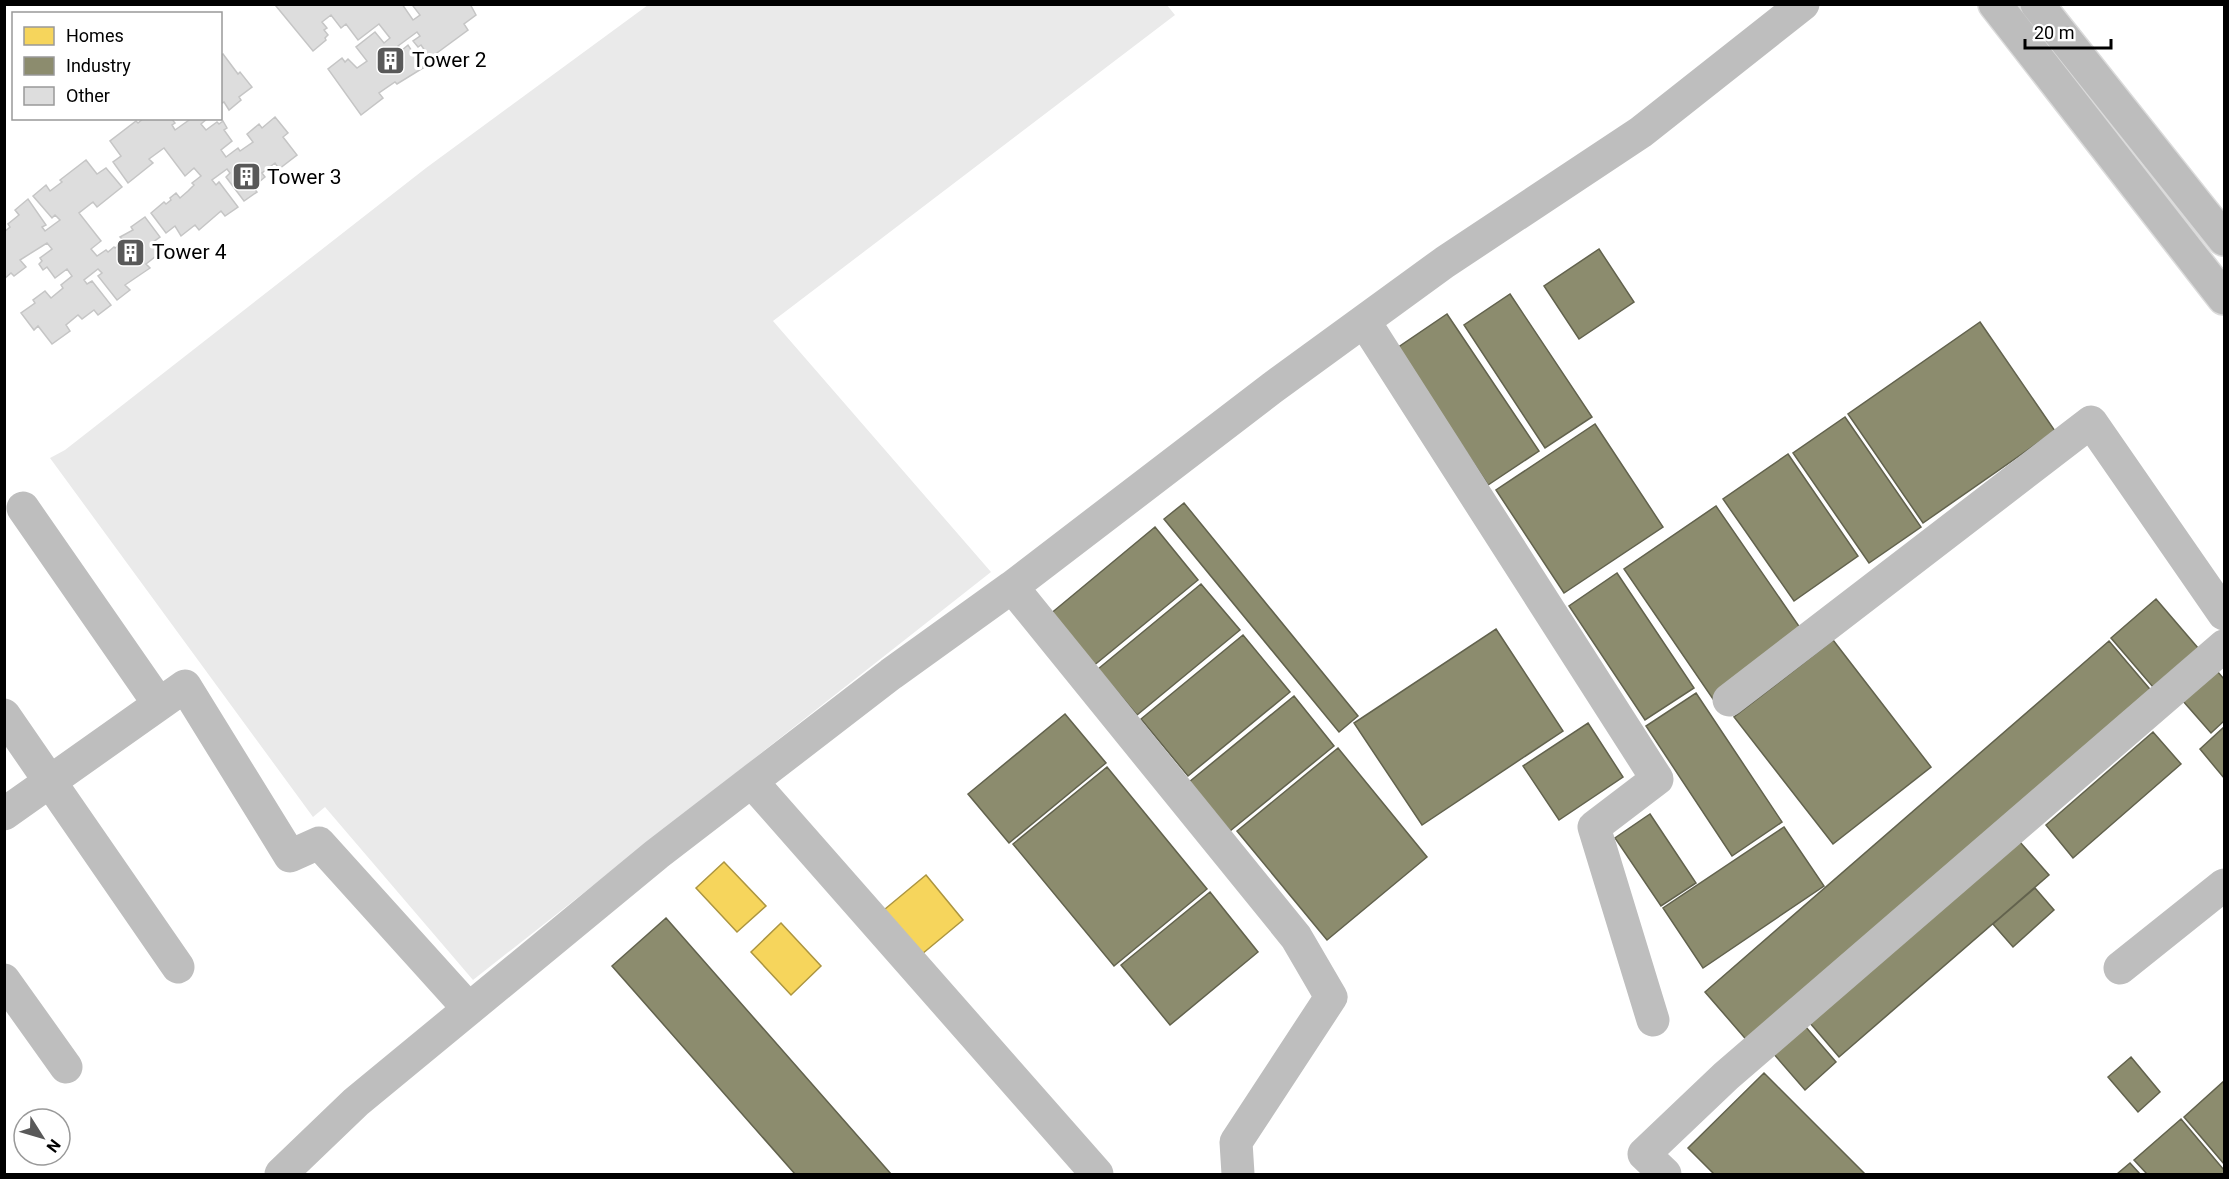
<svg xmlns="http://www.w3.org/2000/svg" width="2229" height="1179" font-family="Roboto,sans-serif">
  <rect width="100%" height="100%" fill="#fff"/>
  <!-- green -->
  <path fill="#eaeaea" d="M1166 4 1175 15 773 321 991 572 473 980 325 807 313 817 50 458 65 450 426 168 648 5Z"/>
  <!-- homes -->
  <path fill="#f6d55c" stroke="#ac9540" stroke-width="1.5" d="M724 862 766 906 737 932 696 888Z
    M926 875 963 920 916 959 879 914Z
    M781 923 821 966 791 995 751 952Z"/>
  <!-- industry -->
  <path fill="#8c8c6e" stroke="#62624d" stroke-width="1.5" d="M1599 249 1634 302 1579 339 1544 286Z
    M1510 294 1592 417 1545 448 1464 325Z
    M1447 314 1539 451 1488 485 1397 348Z
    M1980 322 2055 431 1923 523 1848 414Z
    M1845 417 1921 527 1869 563 1793 453Z
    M1595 424 1663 527 1564 593 1496 490Z
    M1788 454 1858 556 1794 601 1723 499Z
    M1184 503 1358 716 1339 732 1164 519Z
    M1716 506 1805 635 1713 699 1624 569Z
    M1155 527 1198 580 1092 667 1049 615Z
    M1617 573 1694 688 1645 720 1569 606Z
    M1201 584 1240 630 1137 715 1098 669Z
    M2156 599 2198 648 2153 687 2111 638Z
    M1496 629 1563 731 1422 825 1354 723Z
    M1243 635 1290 692 1188 776 1141 719Z
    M1833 640 1931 767 1833 844 1734 717Z
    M2109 641 2154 694 1750 1044 1705 992Z
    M2217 671 2224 679V721L2211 733 2183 701Z
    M1696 693 1782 822 1732 856 1646 726Z
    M1294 696 1334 746 1230 831 1189 782Z
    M1065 714 1106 763 1009 843 968 794Z
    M1588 723 1623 777 1559 820 1523 766Z
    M2224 727V778L2200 749Z
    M2153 732 2181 764 2073 858 2046 825Z
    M1338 748 1427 857 1327 940 1237 831Z
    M1107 767 1207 889 1114 966 1013 844Z
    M1650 814 1696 883 1661 906 1615 838Z
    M1784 827 1824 886 1703 968 1663 908Z
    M2019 841 2049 875 1839 1057 1810 1023Z
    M2035 888 2054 910 2013 947 1993 924Z
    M1210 892 1258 952 1170 1025 1121 965Z
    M666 918 891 1174H795L612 966Z
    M1805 1026 1836 1062 1805 1090 1773 1053Z
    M2131 1057 2160 1092 2138 1112 2108 1077Z
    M1764 1073 1865 1174H1714L1688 1148Z
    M2224 1081V1164L2184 1117Z
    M2181 1119 2224 1170V1174H2147L2134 1160Z
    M2130 1163 2140 1174H2117Z"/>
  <!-- building -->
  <path fill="#ddd" stroke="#c5c5c5" stroke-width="1.5" d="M278 4H402L413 20 420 15 413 6 414 4H470L476 15 464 24 468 30 430 58 421 45 418 47 413 41 420 36 417 32 398 46 402 50 408 45 423 68 397 84 395 82 379 93 383 98 361 115 328 69 342 58 345 62 348 59 357 68 367 61 356 47 375 32 384 43 390 38 379 24 358 40 346 24 341 28 331 15 322 22 327 28 324 30 328 35 325 38 326 40 313 51 276 6Z
    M223 54 238 74 240 72 252 87 239 97 241 100 229 110 224 102 220 104V56Z
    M275 117 288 133 283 137 297 155 279 169 275 163 262 173 265 177 253 187 257 192 244 201 226 177 230 173 227 169 212 180 216 185 219 182 238 207 225 216 221 211 199 230 195 225 181 236 175 226 166 233 151 213 164 202 166 204 171 200 170 198 176 193 180 198 188 191 194 185 192 183 201 176 194 168 185 176 164 148 149 159 153 163 128 183 113 162 121 156 110 141 136 121 138 123 144 118H171L175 123 172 125 175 130 189 120 188 118H208L201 124 206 130 217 122 219 124 223 121 227 128 224 130 232 141 221 150 226 157 238 148 240 151 253 142 247 134 259 124 262 128Z
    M86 160 97 174 106 168 122 187 97 207 93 202 79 213 101 241 91 249 97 256 106 250 108 252 114 247 115 248 124 241 120 237 133 230 131 227 145 217 160 237 152 243 160 253 146 264 150 268 125 285 130 290 117 300 98 276 102 273 98 269 84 280 87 284 92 281 111 305 98 315 94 310 82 319 78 315 66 325 70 331 52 344 38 326 34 330 21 313 35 303 33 300 45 291 51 298 63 288 61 285 72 276 67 269 55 278 47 267 43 270 39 264 42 261 40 258 52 249 47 243 20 260 26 267 14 276 11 273 4 279V232L10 227 8 224 19 215 15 210 28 199 46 225 42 227 45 231 60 220 55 215 52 218 33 196 46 185 50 191 62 182 60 180Z"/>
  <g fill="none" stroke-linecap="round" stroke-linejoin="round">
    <defs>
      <path id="major" d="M1995 4 2224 298
        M2037 4 2224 239"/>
    </defs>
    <!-- major casing -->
    <use href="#major" stroke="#dbdbdb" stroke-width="36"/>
    <!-- minor -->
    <path stroke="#bebebe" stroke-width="33" d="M1364 321 1657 779 1594 827 1653 1020
      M23 508 159 704
      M1012 587 1296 937 1331 997 1236 1142 1238 1174
      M1729 700 2091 422 2224 614
      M4 715 178 967
      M752 782 1097 1174
      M4 814 185 686 290 856 319 843 469 1009
      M2120 968 2224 885
      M4 980 66 1067
      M281 1174 356 1102 657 854 891 674 1012 587 1272 388 1445 262 1641 132 1803 4
      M1665 1174 1644 1154 1726 1076 2224 646"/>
    <!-- major -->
    <use href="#major" stroke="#bdbdbd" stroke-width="33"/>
  </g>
  <!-- icons -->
  <defs>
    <symbol id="building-square" viewBox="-11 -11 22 22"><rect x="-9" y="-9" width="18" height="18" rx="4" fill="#595959" stroke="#fff"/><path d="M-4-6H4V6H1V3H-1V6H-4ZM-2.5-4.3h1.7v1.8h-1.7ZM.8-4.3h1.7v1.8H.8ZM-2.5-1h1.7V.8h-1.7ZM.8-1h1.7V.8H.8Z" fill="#fff"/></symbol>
  </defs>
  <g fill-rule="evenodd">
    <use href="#building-square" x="374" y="44" width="33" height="33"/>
    <use href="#building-square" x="230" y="160" width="33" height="33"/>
    <use href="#building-square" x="114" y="236" width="33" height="33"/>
  </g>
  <g text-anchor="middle" stroke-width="6" stroke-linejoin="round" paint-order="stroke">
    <!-- poi labels -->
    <g font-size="21" fill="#000" stroke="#fff" text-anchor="start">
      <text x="412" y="67">Tower 2</text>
      <text x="267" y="184">Tower 3</text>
      <text x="152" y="259">Tower 4</text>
    </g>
  </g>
  <!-- border -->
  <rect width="2229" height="1179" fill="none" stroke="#000000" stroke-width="12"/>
  <!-- legend -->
  <rect x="12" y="12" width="210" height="108" fill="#ffffff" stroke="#999999" stroke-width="1.5"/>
  <rect x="24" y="27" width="30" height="18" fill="#f6d55c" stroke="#999999" stroke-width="1.5"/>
  <text x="66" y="42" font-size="18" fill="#000000">Homes</text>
  <rect x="24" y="57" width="30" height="18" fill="#8c8c6e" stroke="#999999" stroke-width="1.5"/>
  <text x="66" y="72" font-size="18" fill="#000000">Industry</text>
  <rect x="24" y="87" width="30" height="18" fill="#dddddd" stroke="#999999" stroke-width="1.5"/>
  <text x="66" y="102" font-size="18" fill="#000000">Other</text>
  <!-- north arrow -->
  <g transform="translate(42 1137) rotate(127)"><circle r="28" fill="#ffffff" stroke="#999999" stroke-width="1.5"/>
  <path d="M0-4.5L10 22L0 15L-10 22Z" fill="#595959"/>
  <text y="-9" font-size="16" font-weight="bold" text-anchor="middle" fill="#000000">N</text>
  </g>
  <!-- scale -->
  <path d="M2025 39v9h86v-9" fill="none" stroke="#000000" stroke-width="3"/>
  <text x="2034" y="39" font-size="18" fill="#000000" stroke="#ffffff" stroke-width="4.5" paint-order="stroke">20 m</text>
</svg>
